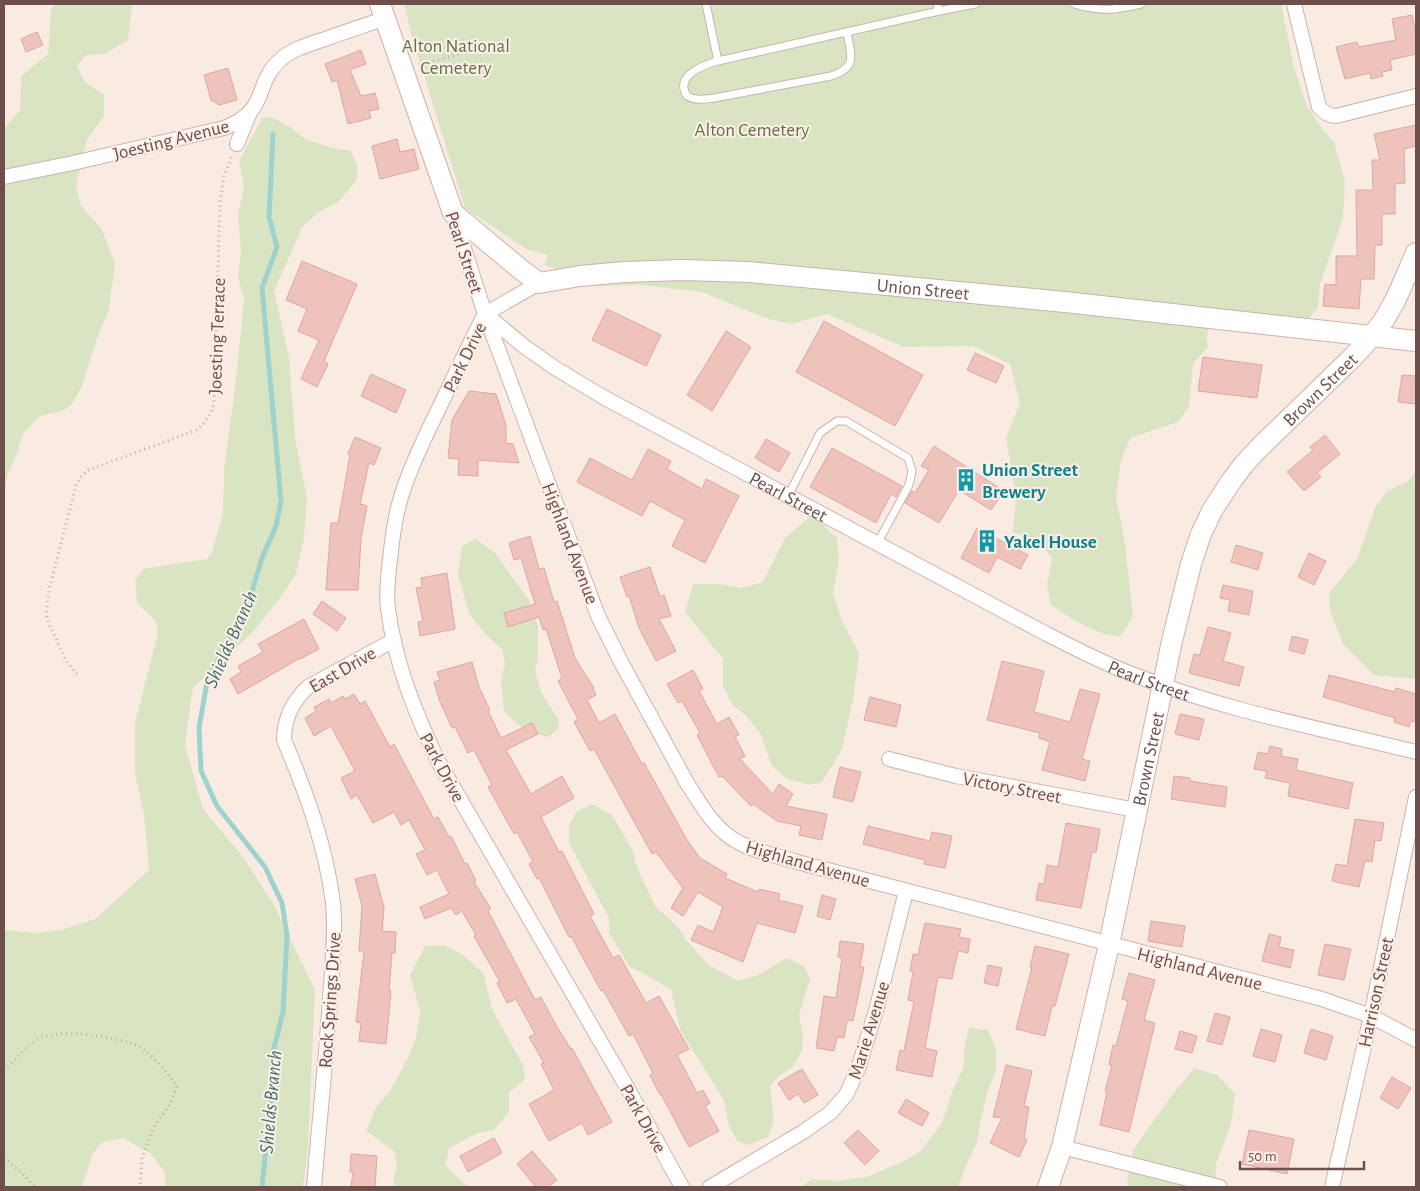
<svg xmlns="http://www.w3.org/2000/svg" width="1420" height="1191" font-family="'Alegreya Sans',sans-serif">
  <rect width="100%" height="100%" fill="#faebe2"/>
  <!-- green -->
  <path fill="#d9e5c2" d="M56 4H132L128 40 105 54 86 55 77 66 85 82 104 95V116L87 140 76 186 81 206 101 228 115 263 109 310 96 341 82 386 72 404 62 411 40 416 23 434 17 453 7 476 4 499V129L20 110 21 76 48 54 51 10Z
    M404 4H1281L1294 67 1306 104 1323 130 1334 142 1345 181 1343 218 1320 284 1318 308 1309 318 1213 309 1207 337 1208 347 1193 364 1189 406 1178 422 1130 438 1121 461 1116 497 1125 543 1133 616 1120 637C1094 634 1071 619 1050 604L1047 585 1052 558 1038 540 1013 532 1016 497 1006 438 1020 403 1010 364 973 346 904 347 827 314 791 324 765 318 702 292 640 285 597 286 545 265 548 255 526 249 465 208 412 37Z
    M271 117 290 127 305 139 329 147 351 151 358 168 356 181 338 202 319 212 303 226 274 291 289 357 295 438 307 497 304 538 296 574 280 598 252 633 193 688 185 744 203 809 244 858 274 905 315 990 308 1149 303 1187H166L164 1171 150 1153 123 1138 103 1142 93 1153 82 1187H4V930L35 933 61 930 95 919 149 870 144 815 135 773V723L158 632 155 620 137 603 135 581 143 569 207 559 212 552 223 512 224 470 237 371 244 299 238 278 241 251 238 215 244 187 239 161 262 118Z
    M1416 471V679L1374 675 1343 644 1330 611 1329 593 1357 559 1375 508 1387 491 1408 481Z
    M812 515 837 538 839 561 833 594 843 623 859 653 854 695 842 749 822 782 810 785 787 779 772 766 760 733 747 717 732 704 723 686V659L685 612 693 584H719L740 588 763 582 785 538Z
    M476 539 495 553 529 600 538 626V657L535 671 541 692 559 720 558 729 548 737 533 733 517 724 504 711 501 681 505 664 502 649 485 634 469 613 458 575 462 546Z
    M592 804 612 815 633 851 637 867 655 906 672 921 680 930 685 939 709 965 738 981 758 975 787 958 805 967 810 979 799 1015 803 1037 802 1050 794 1066 779 1076 770 1085 774 1122 768 1137 748 1145 737 1141 729 1126 724 1100 680 1030 671 990 645 974 630 967 609 933V918L569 843V825L576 812Z
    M444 945 463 955 483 973 493 1011 523 1065 525 1079 509 1093V1112L494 1130 478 1133 449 1148 445 1165 468 1187H395L393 1178 397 1167 394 1151 366 1131 376 1107 389 1093 408 1058 416 1038 420 1011 410 975 425 946Z
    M969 1028 988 1030 996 1048V1072L988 1090 981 1119 977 1142 965 1168 958 1187H802L811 1179 837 1181 867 1177 904 1161 921 1151 942 1123 952 1092 964 1066V1048Z
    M1194 1068 1217 1075 1235 1094 1231 1124 1216 1164 1215 1187H1129L1127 1182 1133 1151 1142 1137 1172 1095Z"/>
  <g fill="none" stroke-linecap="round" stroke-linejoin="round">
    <!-- stream -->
    <path stroke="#a0d2cd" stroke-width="5" d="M262 1187 273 1081 272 1056 283 1012 287 935 282 903 265 867 217 806 201 771 199 728 207 682 250 598 262 558 276 526 281 501 262 288 277 247 269 217 273 134"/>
  </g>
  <!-- building -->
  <path fill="#edc3bc" stroke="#dea79e" d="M1412 15 1416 33V54L1390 60 1392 70 1382 72 1383 76 1371 79 1370 73 1345 79 1336 47 1357 42 1359 47 1396 40 1392 19Z
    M37 32 43 45 26 52 21 39Z
    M361 50 366 64 350 70 361 96 375 93 379 109 369 111 371 118 348 124 337 80 332 82 325 64Z
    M228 68 237 100 219 105 211 100 204 75Z
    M1416 125V146L1404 149 1405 183 1395 184V214H1382V245H1375L1374 279H1361L1359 309 1323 306 1325 284 1336 285V256H1357L1356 190H1373L1372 160H1380L1374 134Z
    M397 139 400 152 414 149 419 169 380 179 372 146Z
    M302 261 357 284 324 361 328 364 317 387 301 379 319 340 298 331 307 309 286 300Z
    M607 309 661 335 646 366 592 340Z
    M824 321 923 375 895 426 796 372Z
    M726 331 751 347 712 411 687 395Z
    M975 353 1004 366 996 383 967 370Z
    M1203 357 1262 365 1257 398 1198 391Z
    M371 374 406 390 396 413 361 396Z
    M1402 375 1416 376V404L1398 402Z
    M469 391 496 394 506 425V443L513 444 519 463 478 460V476L458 475 459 459 448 458 452 420Z
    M1325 435 1340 454 1317 473 1321 477 1304 491 1287 472 1313 450 1310 447Z
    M355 437 381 448 374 465 369 463 360 504 367 506 361 538 358 590H326L331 523H338L350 455 348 454Z
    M766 439 790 453 779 472 755 458Z
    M934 446 1004 491 991 510 959 490 939 523 905 503 912 491 915 493 929 470 921 466Z
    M832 448 902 486 896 497 891 494 876 523 810 487Z
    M648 449 671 461 667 469 702 489 706 479 739 496 705 563 672 546 685 520 650 501 642 516 577 482 590 458 632 480Z
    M977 528 1028 555 1020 569 997 557 989 573 961 558Z
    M530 536 539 569 544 568 554 602 557 601 575 658 594 688 593 689 596 695 587 700 599 723 615 714 642 764 644 763 687 840 700 858 727 874 725 878 758 892 759 889 780 894 778 900 803 906 795 933 757 923 743 962 691 940 698 925 713 932 723 907 698 892 683 916 671 908 683 888 656 852 652 854 594 749 590 751 574 722 578 719 558 681 562 678 546 629 543 630 539 617 508 627 504 613 535 604 521 558 514 560 509 543Z
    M1236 545 1263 553 1258 570 1231 562Z
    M1309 553 1326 561 1314 585 1298 577Z
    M650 567 660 597 664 595 671 616 659 619 676 651 656 661 639 628 629 596 627 597 620 577Z
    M447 573 455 629 420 636 418 622 423 621 416 588 422 587 421 578Z
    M1223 585 1253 591 1249 615 1228 611 1230 600 1220 598Z
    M322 601 346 618 337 631 313 614Z
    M304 619 319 649 300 659V658L238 694 230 679 241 672 238 666 263 652 258 644Z
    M1208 627 1231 633 1223 661 1244 667 1239 686 1189 673 1194 654 1200 655Z
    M1292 636 1308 640 1304 654 1289 650Z
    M1002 661 1044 671 1034 712 1070 722 1080 689 1100 694 1082 759 1090 761 1085 781 1042 770 1050 742 1039 738 1040 733 987 720Z
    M472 662 479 687 490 710 488 711 501 738 532 723 538 734 506 750 531 794 562 776 574 798 541 817 559 852 562 851 568 863 594 914 590 916 613 958 619 955 646 1003 659 996 689 1049 677 1055 697 1093 703 1090 710 1103 705 1106 719 1131 689 1147 661 1094 660 1095 650 1075 653 1073 633 1034 629 1036 603 990 601 991 571 936 569 937 539 878 537 879 529 864 533 862 517 832 514 834 488 787 492 785 474 750 468 753 455 727 452 728 440 702 434 682 440 680 437 672Z
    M693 670 703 689 699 691 717 724 729 717 739 735 735 737 745 756 740 759 773 794 779 784 793 794 786 806 827 814 822 840 799 835 801 826 777 821 753 804 751 806 722 776 719 777 697 735 700 733 682 701 678 703 667 684Z
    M1329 675 1395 692 1396 688 1416 694V722L1411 721 1409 727 1394 722 1395 718 1323 697Z
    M354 694 360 704 365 701 390 747 394 744 434 819 438 817 449 837 451 836 465 864 467 863 476 881 474 882 491 909 488 911 535 1000 541 997 557 1027 571 1049 572 1048 612 1122 588 1135 582 1123 549 1141 529 1104 554 1090 541 1064 544 1063 529 1037 535 1034 516 999 507 1003 497 983 500 982 474 936 476 935 462 911 456 915 451 908 425 919 420 907 449 894 437 870 427 875 416 854 425 850 409 820 401 825 394 812 373 823 357 795 351 799 341 778 355 771 331 726 314 736 305 718 316 711 314 707 329 699 331 703 343 696 345 699Z
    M870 697 901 705 896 727 864 720Z
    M1180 714 1204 719 1199 740 1175 734Z
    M1270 746 1282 749 1281 756 1298 759 1296 770 1353 783 1348 809 1288 796 1290 783 1265 778 1267 771 1254 769 1258 752 1268 754Z
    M840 767 861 772 853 802 833 797Z
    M1174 776 1190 778V781L1227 787 1225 807 1171 799Z
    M1355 819 1384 823 1381 841 1375 840 1372 862 1365 861 1359 887 1332 881 1336 864 1347 866Z
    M1066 823 1100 829 1096 852H1092L1081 908 1036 900 1039 883 1044 884 1047 865 1058 867Z
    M868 826 930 841 932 832 952 836 945 868 924 864 925 860 863 844Z
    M375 874 384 908 382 931 396 932 395 953H392L389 991H391L386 1044 359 1041 361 1023 356 1022 364 951H359L362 906 355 879Z
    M822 895 836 899 830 920 817 916Z
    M1151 921 1185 926 1182 947 1148 941Z
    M925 923 961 929 959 937 970 939 968 953 958 951 952 979 938 977 925 1048 937 1051 932 1077 896 1070 900 1050 904 1051 914 1001 908 1000 913 972 910 971 913 954 918 955Z
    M1269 934 1281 937 1279 947 1294 950 1290 968 1262 961Z
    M840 941 864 944 860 967H864L853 1021 847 1020 844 1038 837 1037 834 1051 816 1048 824 996 836 998 842 958 838 957Z
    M1325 944 1351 949 1344 980 1318 975Z
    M1035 946 1069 954 1055 1006H1052L1045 1036 1016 1029 1032 967H1030Z
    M988 965 1002 968 998 986 984 983Z
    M1129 973 1155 980 1144 1020 1155 1023 1129 1132 1100 1125 1107 1092 1105 1091 1112 1065H1109L1113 1045 1116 1046 1128 1001 1122 999Z
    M1215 1013 1230 1017 1222 1045 1207 1041Z
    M1261 1029 1282 1035 1275 1062 1253 1056Z
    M1311 1029 1333 1036 1326 1060 1304 1053Z
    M1180 1031 1197 1036 1192 1053 1175 1049Z
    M1006 1065 1032 1071 1024 1106 1029 1107 1024 1138 1027 1140 1019 1157 990 1143 1002 1118 993 1117Z
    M802 1069 818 1095 804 1103 798 1094 789 1100 778 1083Z
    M1392 1077 1411 1088 1398 1109 1380 1098Z
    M906 1099 929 1113 922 1126 898 1113Z
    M858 1130 879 1151 865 1165 844 1143Z
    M1249 1130 1294 1139 1287 1174 1242 1164Z
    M494 1138 502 1153 468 1172 460 1156Z
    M532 1151 557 1180 548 1187H536L517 1164Z
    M351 1154 377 1156 375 1187H351L353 1172H350Z"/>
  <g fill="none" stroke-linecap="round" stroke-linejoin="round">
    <defs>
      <path id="lane" d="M706 4 718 61 939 11 937 4
        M1074 4C1100 12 1115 10 1141 4
        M939 11 975 4
        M718 61C703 65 674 76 687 96 696 101 705 99 714 98L831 76C858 67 851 56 847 32
        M788 496 820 433 837 421H846L908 458 912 471 909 485 877 544"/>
      <g id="street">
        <path d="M1294 4 1319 107C1324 113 1329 116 1336 116L1416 96"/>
        <path d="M237 144 249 115"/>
        <path d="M4 177 73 163 224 128C271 110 252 86 280 60 293 48 311 44 328 38 347 31 366 25 386 18"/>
        <path id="s1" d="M453 214 485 314 525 347 555 368 603 397 1041 631C1072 647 1104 664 1137 676 1227 711 1323 729 1416 752"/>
        <path d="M485 314 598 616 621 662 687 783C701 805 715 830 738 842 755 852 778 856 797 862L1322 999 1371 1016 1416 1040"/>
        <path d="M485 314C469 344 455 375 440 406 426 435 411 465 401 497 395 517 392 539 390 560 388 576 386 594 388 609 395 663 415 712 438 761L628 1089 682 1187"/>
        <path d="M485 314 539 283"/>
        <path d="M889 759 956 776 1136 810"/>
        <path d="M1062 1147 1220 1187"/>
        <path d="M314 1187C319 1124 326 1061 330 998 332 967 336 935 333 903 326 846 306 792 284 740 284 718 292 702 308 687L394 640"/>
        <path d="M710 1187 803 1132 830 1113 846 1095 858 1069 877 1007 906 891"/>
        <path d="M1332 1187 1371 1016 1416 797"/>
      </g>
      <g id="secondary">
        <path id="s2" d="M380 4 453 213 519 268 539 283 580 276 624 272 683 270 749 272 1065 302 1416 341"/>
        <path id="s3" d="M1048 1187 1062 1147 1109 945 1172 641 1191 564 1201 534 1213 509 1232 480 1245 463 1260 447 1354 356 1372 336 1384 320 1396 299 1416 253"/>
      </g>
    </defs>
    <!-- lane casing -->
    <use href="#lane" stroke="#ccb3ad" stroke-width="9"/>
    <!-- street casing -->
    <use href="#street" stroke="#ccb3ad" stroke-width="16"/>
    <!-- secondary casing -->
    <use href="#secondary" stroke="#ceb1aa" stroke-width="22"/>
    <!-- path -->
    <path stroke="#d1a7a0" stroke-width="3" stroke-dasharray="1 4" stroke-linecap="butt" d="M419 65 459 54
      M77 674 65 659 50 626 46 613 49 590 76 485 80 478 88 470 197 430C206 422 211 414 214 403L220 202 224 176 232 156
      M4 1070C13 1062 28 1045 38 1039 58 1028 120 1036 140 1047 151 1054 169 1075 177 1086L170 1104 153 1129 142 1157 140 1187
      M4 1158 23 1174 35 1187"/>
    <!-- lane -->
    <use href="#lane" stroke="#fff" stroke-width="7"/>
    <!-- street -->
    <use href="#street" stroke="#fff" stroke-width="14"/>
    <!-- secondary -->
    <use href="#secondary" stroke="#fff" stroke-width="20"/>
  </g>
  <!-- icons -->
  <defs>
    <symbol id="building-bare" viewBox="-9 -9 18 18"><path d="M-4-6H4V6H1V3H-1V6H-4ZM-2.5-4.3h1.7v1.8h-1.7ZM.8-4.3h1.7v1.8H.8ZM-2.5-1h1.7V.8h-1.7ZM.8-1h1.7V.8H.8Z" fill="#0f9aa8" stroke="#fdefe7" stroke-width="2.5" paint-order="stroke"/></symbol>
  </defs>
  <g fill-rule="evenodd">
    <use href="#building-bare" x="950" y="464" width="32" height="32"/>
    <use href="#building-bare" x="971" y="525" width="32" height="32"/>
  </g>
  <g text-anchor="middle" stroke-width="4" stroke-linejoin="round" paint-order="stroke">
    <!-- park labels -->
    <g font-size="19" fill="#5e7444" stroke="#fdefe7">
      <text x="456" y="52">Alton National<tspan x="456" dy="22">Cemetery</tspan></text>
      <text x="752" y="136">Alton Cemetery</text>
    </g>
    <!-- street labels -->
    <g font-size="19" fill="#6f4f4b" stroke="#fdefe7">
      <text transform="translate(171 139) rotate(-14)" y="7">Joesting Avenue</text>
      <text transform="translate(465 252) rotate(72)" y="7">Pearl Street</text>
      <text dy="7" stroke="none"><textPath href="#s2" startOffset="718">Union Street</textPath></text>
      <text transform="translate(216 336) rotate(-88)" y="7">Joesting Terrace</text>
      <text transform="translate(464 357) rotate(-64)" y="7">Park Drive</text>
      <text dy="7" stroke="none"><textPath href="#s3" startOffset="860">Brown Street</textPath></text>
      <text dy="7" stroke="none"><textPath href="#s1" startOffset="460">Pearl Street</textPath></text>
      <text transform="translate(571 543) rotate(69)" y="7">Highland Avenue</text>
      <text transform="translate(342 669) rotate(-30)" y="7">East Drive</text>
      <text dy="7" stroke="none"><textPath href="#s1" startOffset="865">Pearl Street</textPath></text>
      <text dy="7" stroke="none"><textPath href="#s3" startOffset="440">Brown Street</textPath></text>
      <text transform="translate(443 767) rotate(62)" y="7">Park Drive</text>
      <text transform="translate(1012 787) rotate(11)" y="7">Victory Street</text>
      <text transform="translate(808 863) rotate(16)" y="7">Highland Avenue</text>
      <text transform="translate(1200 968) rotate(14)" y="7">Highland Avenue</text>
      <text transform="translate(1375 992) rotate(-78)" y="7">Harrison Street</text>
      <text transform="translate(329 1000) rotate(-86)" y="7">Rock Springs Drive</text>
      <text transform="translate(868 1030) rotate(-73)" y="7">Marie Avenue</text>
      <text transform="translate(644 1118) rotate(61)" y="7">Park Drive</text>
    </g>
    <!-- culture labels -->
    <g font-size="19" font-weight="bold" fill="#0d838f" stroke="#fdefe7" text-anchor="start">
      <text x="982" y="476">Union Street<tspan x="982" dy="22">Brewery</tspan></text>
      <text x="1004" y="548">Yakel House</text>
    </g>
    <!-- water labels -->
    <g font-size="20" font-style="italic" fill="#407370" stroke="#fdefe7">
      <text transform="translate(230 639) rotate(-66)" y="7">Shields Branch</text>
      <text transform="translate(270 1102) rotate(-85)" y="7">Shields Branch</text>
    </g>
  </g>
  <!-- border -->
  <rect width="1420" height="1191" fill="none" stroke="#6f4f4b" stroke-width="10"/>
  <!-- scale -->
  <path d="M1240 1161v8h124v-8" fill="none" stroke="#6f4f4b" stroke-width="2.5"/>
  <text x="1248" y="1161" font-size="15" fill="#6f4f4b" stroke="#fdefe7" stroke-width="4" paint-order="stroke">50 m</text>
</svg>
